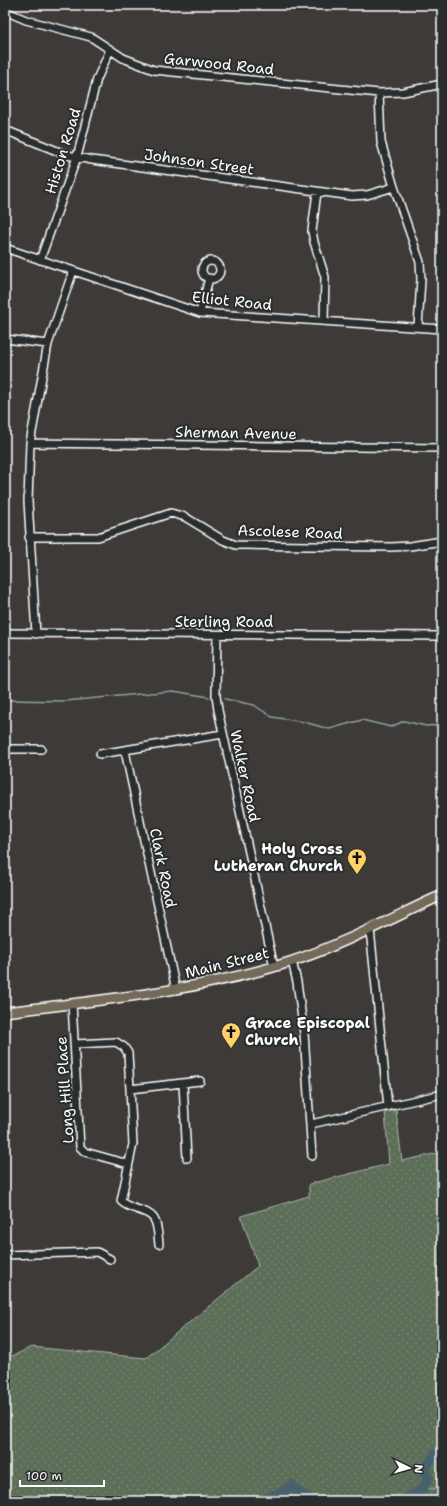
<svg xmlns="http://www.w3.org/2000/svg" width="447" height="1506" font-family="'Shantell Sans',sans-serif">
  <defs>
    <pattern id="grass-dots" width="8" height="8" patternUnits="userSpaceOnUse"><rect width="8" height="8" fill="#5b6e59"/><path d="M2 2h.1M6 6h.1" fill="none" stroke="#748472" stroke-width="1.8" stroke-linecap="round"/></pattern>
  </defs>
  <rect width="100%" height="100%" fill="#3d3a38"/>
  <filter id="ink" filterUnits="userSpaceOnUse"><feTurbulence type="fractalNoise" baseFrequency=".025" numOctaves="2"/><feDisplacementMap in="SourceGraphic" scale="8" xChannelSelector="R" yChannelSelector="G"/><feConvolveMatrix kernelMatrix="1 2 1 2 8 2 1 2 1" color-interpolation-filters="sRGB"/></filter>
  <g filter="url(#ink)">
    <!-- grass -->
    <path fill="url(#grass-dots)" stroke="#adb6ac" d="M396 1110 402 1161 442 1152V1501H5V1356L15 1355 31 1347 146 1358 258 1266 241 1216 309 1196V1184L389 1164 385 1112Z"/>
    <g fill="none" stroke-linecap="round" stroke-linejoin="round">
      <!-- stream -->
      <path stroke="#91a1a7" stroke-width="1.5" d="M225 699 254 705 272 717 304 722 329 729 362 720 391 727 404 721 426 726 442 725
        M5 700 65 701 173 691 209 697
        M423 1489 442 1488"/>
      <!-- river -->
      <path stroke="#47626c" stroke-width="10" d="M193 1501H219
        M261 1501 286 1490 292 1485 297 1491 313 1501
        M402 1501 423 1489 428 1478 423 1470 442 1447"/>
      <defs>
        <path id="minor" d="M5 11 26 20 91 37 123 58 154 70 379 93 403 92 442 84
          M379 93 381 142 394 187 420 262 421 279 418 327
          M5 130 67 155 92 160 352 196 367 195 394 187
          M317 192 312 231 314 242 325 277 324 321
          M5 248 200 313 442 329
          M40 260 77 157 97 79 110 50
          M202 270a9 9 0 1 1 18 0a9 9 0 1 1-18 0Z
          M200 313 209 278
          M5 339 48 344
          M30 443 442 448
          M29 537H98L171 513 185 517 223 540 236 545 391 547 410 546 442 541
          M5 633 442 636
          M36 634 28 501 30 443 48 344 73 271
          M217 635 216 696 218 710 274 967
          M5 749H41
          M125 751 176 990
          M100 754 223 734
          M370 929 388 1107
          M292 961 297 982 304 1033 312 1156
          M72 1004 80 1147 85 1152 128 1164
          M75 1044 116 1042 124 1047 128 1053 133 1144 121 1201C130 1211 147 1208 154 1219 158 1225 158 1237 159 1244
          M183 1084 187 1158
          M130 1089 200 1081
          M311 1124 442 1094
          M5 1255 97 1252 110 1259"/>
        <path id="major" d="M5 1012C101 1000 198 991 290 962 342 945 392 918 442 895"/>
      </defs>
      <!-- minor casing -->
      <use href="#minor" stroke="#fff" stroke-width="10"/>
      <!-- major casing -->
      <use href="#major" stroke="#fff" stroke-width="12"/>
      <!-- minor -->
      <use href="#minor" stroke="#2a2d2e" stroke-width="7"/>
      <!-- major -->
      <use href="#major" stroke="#736b5a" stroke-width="9"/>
    </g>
  </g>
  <!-- icons -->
  <defs>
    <symbol id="church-pin" viewBox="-11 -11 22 30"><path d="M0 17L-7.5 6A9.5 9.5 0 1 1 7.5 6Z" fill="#ffd166" stroke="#2a2d2e"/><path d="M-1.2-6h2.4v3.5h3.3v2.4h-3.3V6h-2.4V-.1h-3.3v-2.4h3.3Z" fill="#111"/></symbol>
  </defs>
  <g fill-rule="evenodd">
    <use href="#church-pin" x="346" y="847" width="22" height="30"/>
    <use href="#church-pin" x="220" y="1021" width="22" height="30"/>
  </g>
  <g text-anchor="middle" stroke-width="4" stroke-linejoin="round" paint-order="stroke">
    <!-- street labels -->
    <g font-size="15" fill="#fff" stroke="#2a2d2e">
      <text transform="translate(219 64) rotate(6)" y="5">Garwood Road</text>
      <text transform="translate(63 151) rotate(-73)" y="5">Histon Road</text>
      <text transform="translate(199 162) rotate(8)" y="5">Johnson Street</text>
      <text transform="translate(232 301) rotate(6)" y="5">Elliot Road</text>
      <text transform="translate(236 433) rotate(1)" y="5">Sherman Avenue</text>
      <text transform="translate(290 532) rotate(2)" y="5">Ascolese Road</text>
      <text x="224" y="627">Sterling Road</text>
      <text transform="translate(245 776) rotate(78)" y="5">Walker Road</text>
      <text transform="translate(163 868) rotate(78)" y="5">Clark Road</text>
      <text transform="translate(227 963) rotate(-14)" y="5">Main Street</text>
      <text transform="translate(65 1090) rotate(-94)" y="5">Long Hill Place</text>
    </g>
    <!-- poi labels -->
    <g font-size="15" font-weight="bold" fill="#fff" stroke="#2a2d2e" text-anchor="end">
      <text x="343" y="854">Holy Cross<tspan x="343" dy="17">Lutheran Church</tspan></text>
      <text x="245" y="1028" text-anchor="start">Grace Episcopal<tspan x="245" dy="17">Church</tspan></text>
    </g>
  </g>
  <!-- margin -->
  <rect width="447" height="1506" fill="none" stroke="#2a2d2e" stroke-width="20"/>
  <rect x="10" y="10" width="427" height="1486" fill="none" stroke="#fff" stroke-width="1.5" filter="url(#ink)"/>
  <!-- north arrow -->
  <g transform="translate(409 1468) rotate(95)" stroke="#2a2d2e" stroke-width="3" paint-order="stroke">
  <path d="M0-3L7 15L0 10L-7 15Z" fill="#ffffff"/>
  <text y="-6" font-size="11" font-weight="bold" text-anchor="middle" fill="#ffffff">N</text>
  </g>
  <!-- scale -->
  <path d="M20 1480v6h84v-6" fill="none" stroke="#ffffff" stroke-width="2"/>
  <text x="26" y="1480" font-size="12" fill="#ffffff" stroke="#2a2d2e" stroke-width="3" paint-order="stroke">100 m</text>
</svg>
